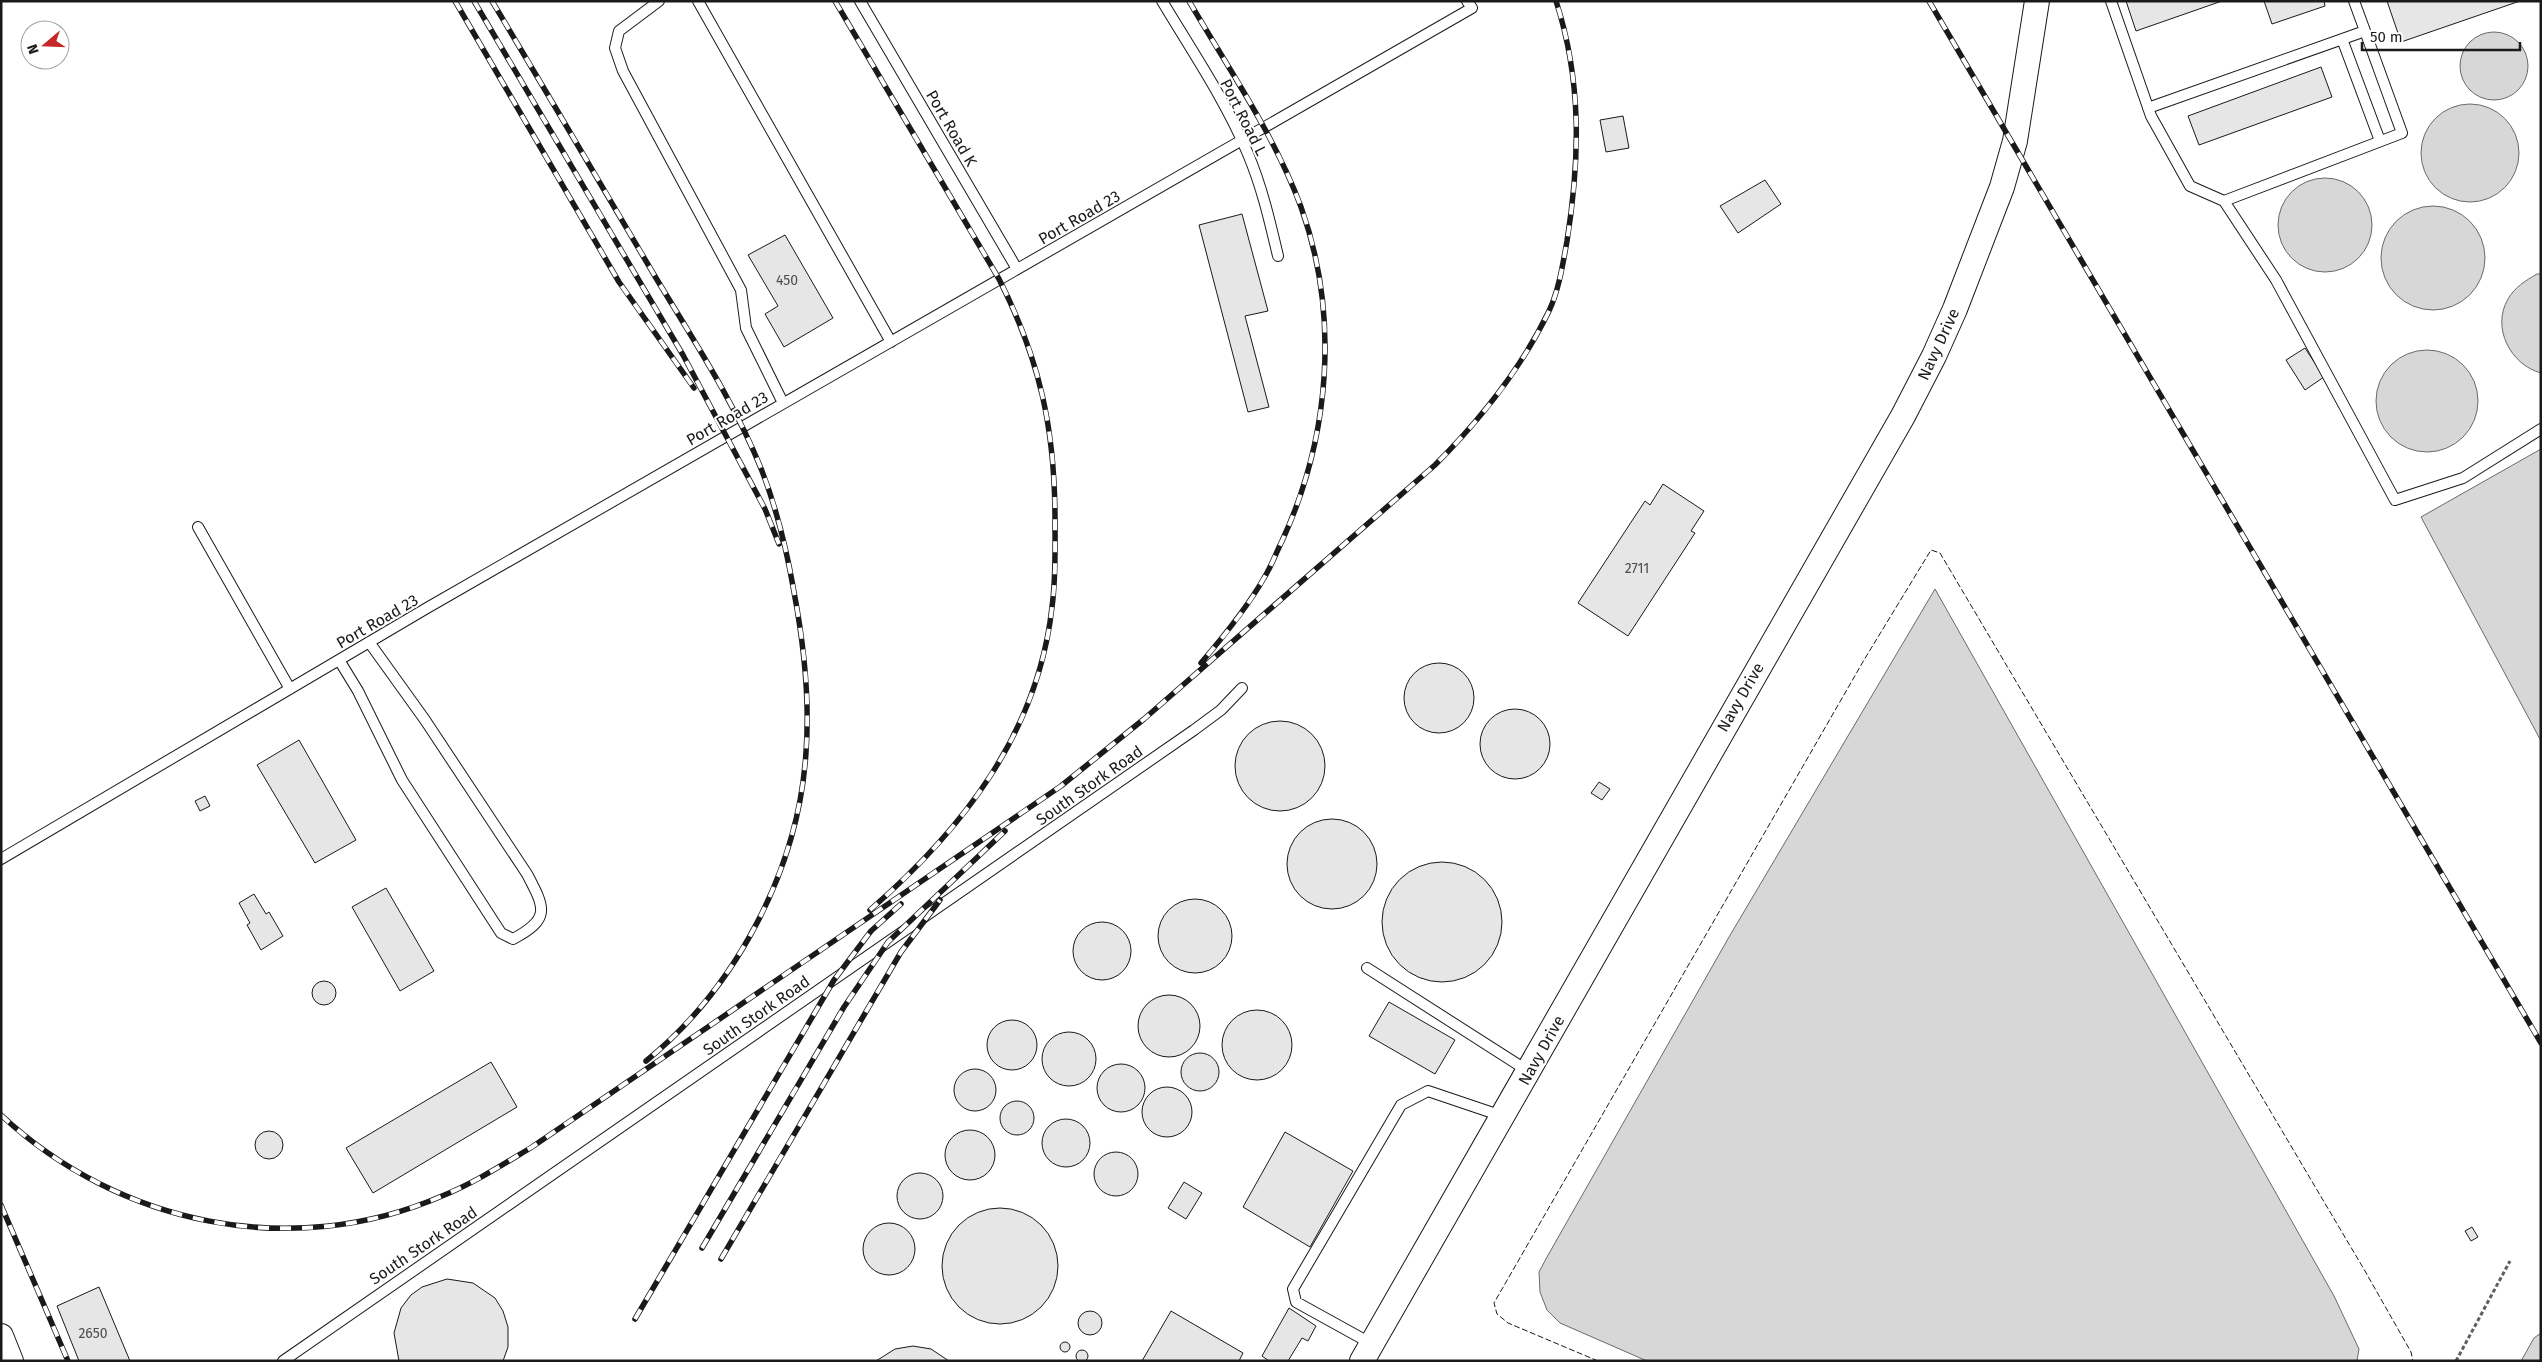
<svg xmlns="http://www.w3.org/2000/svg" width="2542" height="1362" font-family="'Fira Sans',sans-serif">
  <rect width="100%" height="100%" fill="#fff"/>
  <!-- water -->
  <path fill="#d7d7d7" stroke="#6a6a6a" d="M2460 66a34 34 0 1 1 68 0a34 34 0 1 1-68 0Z
    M2421 153a49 49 0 1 1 98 0a49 49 0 1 1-98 0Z
    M2278 225a47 47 0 1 1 94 0a47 47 0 1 1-94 0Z
    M2381 258a52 52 0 1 1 104 0a52 52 0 1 1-104 0Z
    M2537 274H2541V373C2511 365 2491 328 2508 299 2515 287 2525 281 2537 274Z
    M2376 401a51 51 0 1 1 102 0a51 51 0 1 1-102 0Z
    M2541 449V741L2421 517Z
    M1935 589 2334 1296 2359 1349 2357 1361H1647L1560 1323 1547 1310 1540 1292 1539 1272 1547 1257 1729 937Z
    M2541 1333V1361H2521L2534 1338Z"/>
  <!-- building -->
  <path fill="#e6e6e6" stroke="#1a1a1a" d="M2126 1H2222L2136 31Z
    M2264 1H2324L2325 6 2272 24Z
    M2387 1H2520L2401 42Z
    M2321 67 2332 97 2199 145 2188 116Z
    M1623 116 1629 148 1606 152 1600 120Z
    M1765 180 1781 204 1738 233 1720 206Z
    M1242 214 1268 311 1245 316 1269 407 1248 412 1199 225Z
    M785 235 833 318 784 347 765 314 778 306 748 255Z
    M2305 348 2324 377 2305 390 2286 360Z
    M1663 484 1704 511 1691 531 1695 533 1628 636 1578 603 1645 501 1650 505Z
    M1404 698a35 35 0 1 1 70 0a35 35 0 1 1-70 0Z
    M1480 744a35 35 0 1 1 70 0a35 35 0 1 1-70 0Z
    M1235 766a45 45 0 1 1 90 0a45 45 0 1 1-90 0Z
    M299 740 356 840 315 863 257 765Z
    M1599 782 1610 789 1602 800 1591 793Z
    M205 796 210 806 200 811 195 801Z
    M1287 864a45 45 0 1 1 90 0a45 45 0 1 1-90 0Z
    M1382 922a60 60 0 1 1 120 0a60 60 0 1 1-120 0Z
    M386 888 434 971 400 991 352 907Z
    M254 894 266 914 269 912 283 936 261 950 247 925 250 923 239 903Z
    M1158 936a37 37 0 1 1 74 0a37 37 0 1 1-74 0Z
    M1073 951a29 29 0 1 1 58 0a29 29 0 1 1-58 0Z
    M312 993a12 12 0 1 1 24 0a12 12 0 1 1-24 0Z
    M1138 1026a31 31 0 1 1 62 0a31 31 0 1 1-62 0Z
    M1389 1002 1455 1040 1435 1074 1369 1036Z
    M1222 1045a35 35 0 1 1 70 0a35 35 0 1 1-70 0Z
    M987 1045a25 25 0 1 1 50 0a25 25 0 1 1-50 0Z
    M1042 1059a27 27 0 1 1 54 0a27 27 0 1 1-54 0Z
    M1181 1072a19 19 0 1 1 38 0a19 19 0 1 1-38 0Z
    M491 1062 517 1107 373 1193 346 1148Z
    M1097 1088a24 24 0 1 1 48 0a24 24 0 1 1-48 0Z
    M954 1090a21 21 0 1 1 42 0a21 21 0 1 1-42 0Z
    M1142 1112a25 25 0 1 1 50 0a25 25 0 1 1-50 0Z
    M1000 1118a17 17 0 1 1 34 0a17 17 0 1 1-34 0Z
    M1042 1143a24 24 0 1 1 48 0a24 24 0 1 1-48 0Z
    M945 1155a25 25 0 1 1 50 0a25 25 0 1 1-50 0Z
    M255 1145a14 14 0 1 1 28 0a14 14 0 1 1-28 0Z
    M1285 1132 1353 1171 1310 1247 1243 1207Z
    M1094 1174a22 22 0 1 1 44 0a22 22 0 1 1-44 0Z
    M897 1196a23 23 0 1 1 46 0a23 23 0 1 1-46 0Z
    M1184 1182 1202 1193 1186 1219 1168 1208Z
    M942 1266a58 58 0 1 1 116 0a58 58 0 1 1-116 0Z
    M863 1249a26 26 0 1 1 52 0a26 26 0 1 1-52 0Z
    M2472 1227 2478 1237 2471 1241 2465 1231Z
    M447 1279 473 1283 495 1298 503 1311 508 1327V1347L503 1361H399L394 1333 401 1308 411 1295 422 1287Z
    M99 1287 130 1361H79L57 1306Z
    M1289 1308 1316 1326 1308 1341 1302 1338 1288 1361H1269L1262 1356Z
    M1078 1323a12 12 0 1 1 24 0a12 12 0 1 1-24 0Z
    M1171 1311 1243 1353 1239 1361H1142Z
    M1060 1347a5 5 0 1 1 10 0a5 5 0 1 1-10 0Z
    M913 1346 931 1349 949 1361H876L895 1349Z
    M1076 1356a6 6 0 1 1 12 0a6 6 0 1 1-12 0Z"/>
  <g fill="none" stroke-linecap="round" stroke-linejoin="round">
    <defs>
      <path id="service" d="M659 1 619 31 615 48 623 71 741 290 746 328 783 403
        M698 1 891 342
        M860 1 1017 269
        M1162 1C1192 51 1226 101 1248 154 1262 187 1270 222 1278 256
        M2111 1 2151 116 2190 186 2224 201 2276 280 2395 500 2463 478 2541 429
        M2342 39 2380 141
        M2148 108 2365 31 2354 1
        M2224 201 2402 133 2365 31
        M198 527 290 689
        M339 660 358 691 402 780 501 933 513 939C551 919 545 908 527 874L425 720 369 642
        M1 859 427 608 1472 8 1467 1
        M1367 968 1528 1071
        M1372 1344 1296 1302 1293 1289 1401 1105 1428 1091 1502 1116
        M283 1361 1194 730 1221 710 1242 688"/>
      <path id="tertiary" d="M1 1336 11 1361
        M1362 1361 1903 416 1934 356 1955 309 2002 187 2015 141 2037 1"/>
    </defs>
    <!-- service casing -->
    <use href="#service" stroke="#1a1a1a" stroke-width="12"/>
    <!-- tertiary casing -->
    <use href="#tertiary" stroke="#1a1a1a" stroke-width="26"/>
    <!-- path -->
    <path stroke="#5f5f5f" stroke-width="3" stroke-dasharray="4 2.5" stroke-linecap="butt" d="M2456 1361 2510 1261"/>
    <!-- service -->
    <use href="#service" stroke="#fff" stroke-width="10"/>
    <!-- tertiary -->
    <use href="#tertiary" stroke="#fff" stroke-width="24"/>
    <defs>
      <path id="rail" d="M455 1 619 282 694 388
        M474 1 683 355 765 509 779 544
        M492 1C547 93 602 186 656 278 694 341 735 403 762 471 777 510 787 551 794 592 804 645 810 698 806 752 799 868 736 988 646 1061
        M835 1 999 279C1040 360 1055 429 1055 520 1055 549 1056 578 1052 607 1038 733 963 829 870 910
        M1189 1C1228 68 1274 134 1301 207 1340 316 1330 437 1282 541 1276 553 1271 567 1264 578 1247 608 1224 636 1201 663
        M1929 1 2541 1043
        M1 1115C119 1225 292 1261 442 1196 474 1183 502 1165 532 1147L1061 786 1144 719 1435 465C1481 419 1521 369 1549 311 1559 290 1563 263 1567 241 1580 159 1582 81 1556 1
        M1 1205 68 1361
        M702 1248 844 1007 888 942 1005 831
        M721 1259 901 952 940 900
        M635 1319 834 980 871 931 901 904"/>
    </defs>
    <!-- rail casing -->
    <use href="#rail" stroke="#1a1a1a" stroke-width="5.5"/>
    <!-- rail -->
    <use href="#rail" stroke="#fff" stroke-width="4" stroke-dasharray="11" stroke-linecap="butt"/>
    <!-- fence -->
    <path stroke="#1a1a1a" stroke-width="1" stroke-dasharray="6 2.5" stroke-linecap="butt" d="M1598 1361 1508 1323 1497 1314 1494 1303 1864 660 1931 550 1940 553 2365 1271 2411 1352 2413 1361"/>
  </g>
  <g text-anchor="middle" stroke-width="4" stroke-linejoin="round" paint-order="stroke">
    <!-- number labels -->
    <g font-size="14" fill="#4d4d4d">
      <text x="787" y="285">450</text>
      <text x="1637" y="573">2711</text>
      <text x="93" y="1338">2650</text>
    </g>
    <!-- street labels -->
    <g font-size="16" fill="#1a1a1a" stroke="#fff">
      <text transform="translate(1244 117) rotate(63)" y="6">Port Road L</text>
      <text transform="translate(952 128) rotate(60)" y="6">Port Road K</text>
      <text transform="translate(1079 217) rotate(-30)" y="6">Port Road 23</text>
      <text transform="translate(1938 344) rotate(-65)" y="6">Navy Drive</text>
      <text transform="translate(727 418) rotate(-30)" y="6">Port Road 23</text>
      <text transform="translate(377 621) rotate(-30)" y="6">Port Road 23</text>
      <text transform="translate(1740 697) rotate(-60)" y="6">Navy Drive</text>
      <text transform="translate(1089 785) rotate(-35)" y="6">South Stork Road</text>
      <text transform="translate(756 1015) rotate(-35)" y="6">South Stork Road</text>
      <text transform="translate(1541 1050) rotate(-61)" y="6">Navy Drive</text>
      <text transform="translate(423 1245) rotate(-34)" y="6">South Stork Road</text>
    </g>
  </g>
  <!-- border -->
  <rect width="2542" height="1362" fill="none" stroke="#1a1a1a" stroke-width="5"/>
  <!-- north arrow -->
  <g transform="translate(45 45) rotate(251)"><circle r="24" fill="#ffffff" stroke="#a3a3a3"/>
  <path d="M0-4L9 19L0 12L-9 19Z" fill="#c62828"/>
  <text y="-8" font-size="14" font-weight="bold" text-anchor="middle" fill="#1a1a1a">N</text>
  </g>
  <!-- scale -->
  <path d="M2362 42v8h158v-8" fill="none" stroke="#1a1a1a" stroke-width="2.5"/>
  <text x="2370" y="42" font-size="15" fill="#1a1a1a" stroke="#ffffff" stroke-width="4" paint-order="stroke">50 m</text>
</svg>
